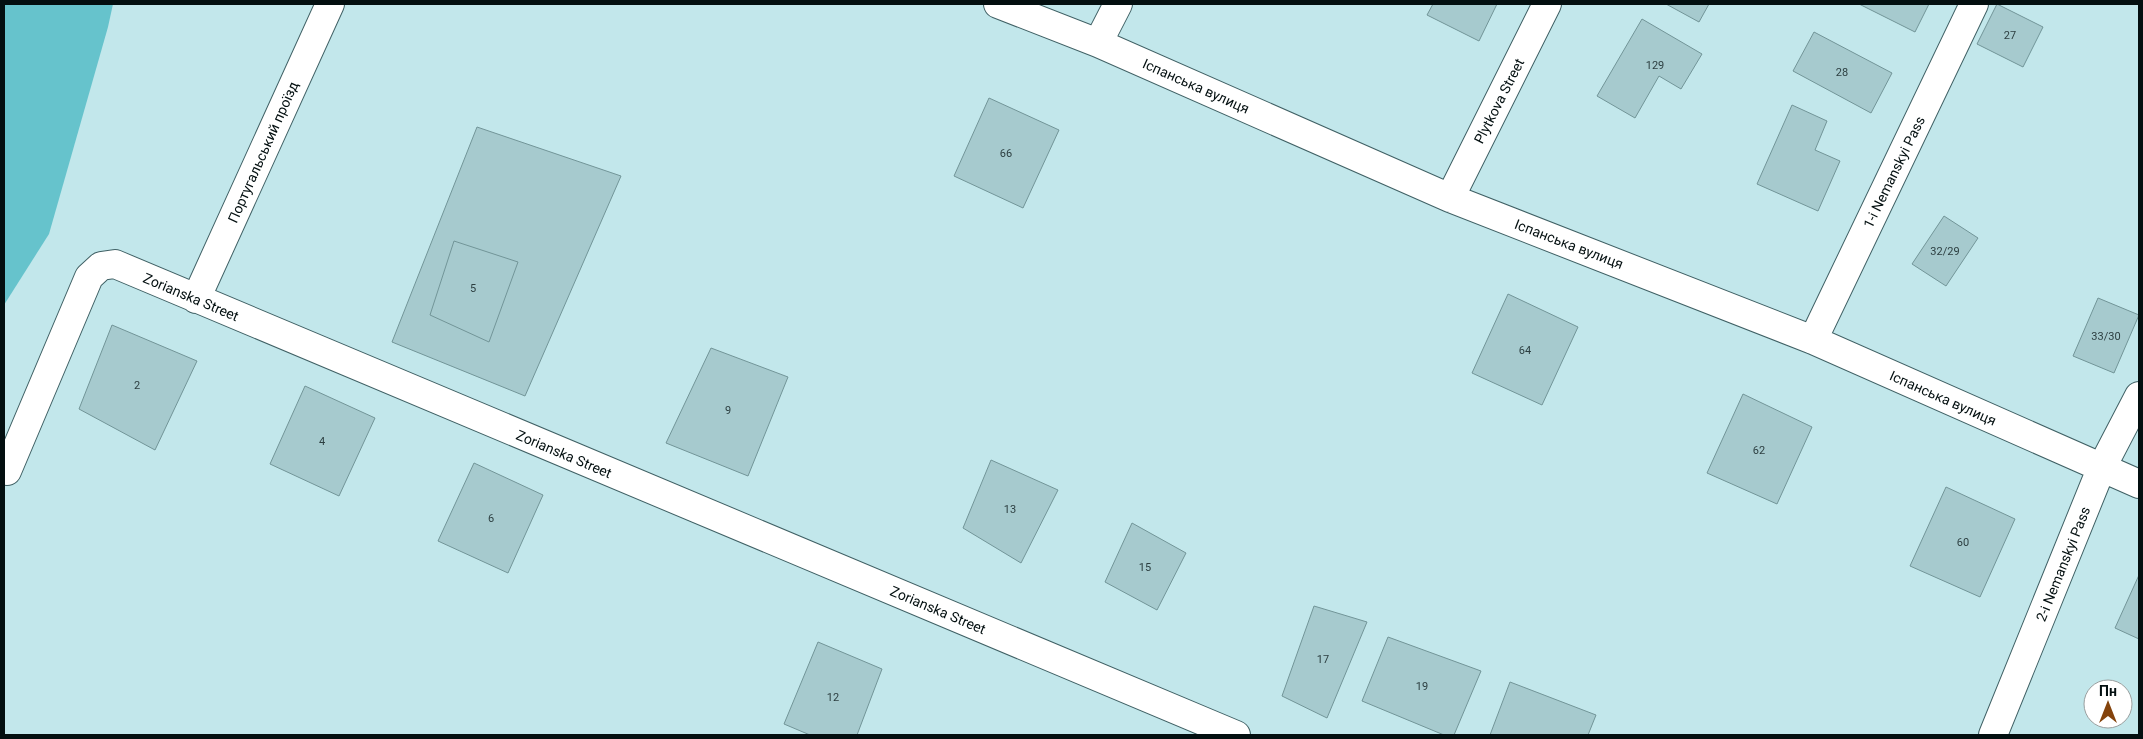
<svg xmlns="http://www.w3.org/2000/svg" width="2143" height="739" font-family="Roboto,sans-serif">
  <rect width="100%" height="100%" fill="#c2e7eb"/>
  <!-- green -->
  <path fill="#66c3cc" d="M4 4H113L108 27 49 234 4 305Z"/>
  <!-- building -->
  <path fill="#a6cace" stroke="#729598" d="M1433 4H1497L1479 41 1427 15Z
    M1666 4H1709L1699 22Z
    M1859 4H1929L1915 32Z
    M1997 4 2043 27 2023 67 1977 44Z
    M1642 19 1702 54 1681 89 1659 76 1635 118 1597 96Z
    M1814 32 1892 73 1871 113 1793 71Z
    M989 98 1059 130 1023 208 954 176Z
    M1792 105 1827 121 1815 150 1840 161 1818 211 1757 184Z
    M477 127 621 176 525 396 392 342Z
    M1944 216 1978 238 1946 286 1912 264Z
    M454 241 518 262 489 342 430 315Z
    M1508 294 1578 327 1542 405 1472 373Z
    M2098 298 2139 315 2114 373 2073 356Z
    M112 325 197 361 155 450 79 409Z
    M711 348 788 377 748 476 666 443Z
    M305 386 375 418 339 496 270 464Z
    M1743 394 1812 427 1777 504 1707 473Z
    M991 460 1058 490 1021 563 963 528Z
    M474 463 543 495 508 573 438 541Z
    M1946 487 2015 519 1980 597 1910 566Z
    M1132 523 1186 553 1157 610 1105 582Z
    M2139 575V639L2115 628Z
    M1314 606 1367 622 1327 718 1282 696Z
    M1388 637 1481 671 1454 735H1444L1362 701Z
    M818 642 882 669 857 735H810L784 724Z
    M1510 682 1596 715 1588 735H1490Z"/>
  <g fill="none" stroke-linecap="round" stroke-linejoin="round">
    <defs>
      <path id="street" d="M998 4 1098 43 1450 198 1813 340 2139 484
        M1098 43 1118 4
        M1450 198 1547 4
        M196 299 330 4
        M1813 340 1974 4
        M7 471 89 277 101 266 115 264 1236 735
        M1993 735 2101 469 2139 396"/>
    </defs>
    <!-- street casing -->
    <use href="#street" stroke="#406165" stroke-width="30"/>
    <!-- street -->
    <use href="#street" stroke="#fff" stroke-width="28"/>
  </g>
  <g text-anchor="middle" stroke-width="4" stroke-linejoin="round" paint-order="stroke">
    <!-- number labels -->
    <g font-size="11" fill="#2c3e40">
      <text x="2010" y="39">27</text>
      <text x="1655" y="69">129</text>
      <text x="1842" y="76">28</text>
      <text x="1006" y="157">66</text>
      <text x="1945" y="255">32/29</text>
      <text x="473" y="292">5</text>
      <text x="2106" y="340">33/30</text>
      <text x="1525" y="354">64</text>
      <text x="137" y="389">2</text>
      <text x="728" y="414">9</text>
      <text x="322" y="445">4</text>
      <text x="1759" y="454">62</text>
      <text x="1010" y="513">13</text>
      <text x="491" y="522">6</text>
      <text x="1963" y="546">60</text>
      <text x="1145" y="571">15</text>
      <text x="1323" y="663">17</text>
      <text x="1422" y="690">19</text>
      <text x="833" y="701">12</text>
    </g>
    <!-- street labels -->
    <g font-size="14" fill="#030f10" stroke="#fff">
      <text transform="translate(1196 86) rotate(24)" y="5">Іспанська вулиця</text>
      <text transform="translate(1499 101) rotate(-63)" y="5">Plytkova Street</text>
      <text transform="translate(263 152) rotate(-66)" y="5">Португальський проїзд</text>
      <text transform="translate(1894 172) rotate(-64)" y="5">1-i Nemanskyi Pass</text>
      <text transform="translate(1569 244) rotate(21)" y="5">Іспанська вулиця</text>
      <text transform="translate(191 297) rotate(23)" y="5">Zorianska Street</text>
      <text transform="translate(1943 398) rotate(24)" y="5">Іспанська вулиця</text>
      <text transform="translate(564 454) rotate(23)" y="5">Zorianska Street</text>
      <text transform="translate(2063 564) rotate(-68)" y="5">2-i Nemanskyi Pass</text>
      <text transform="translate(938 610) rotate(23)" y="5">Zorianska Street</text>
    </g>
  </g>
  <!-- border -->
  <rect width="2143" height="739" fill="none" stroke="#030f10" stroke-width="10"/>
  <!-- north arrow -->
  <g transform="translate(2108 704)"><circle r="24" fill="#ffffff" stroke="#9a9f9f"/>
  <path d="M0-4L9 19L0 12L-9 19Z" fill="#84430c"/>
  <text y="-8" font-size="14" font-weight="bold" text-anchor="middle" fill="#030f10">Пн</text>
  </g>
</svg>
